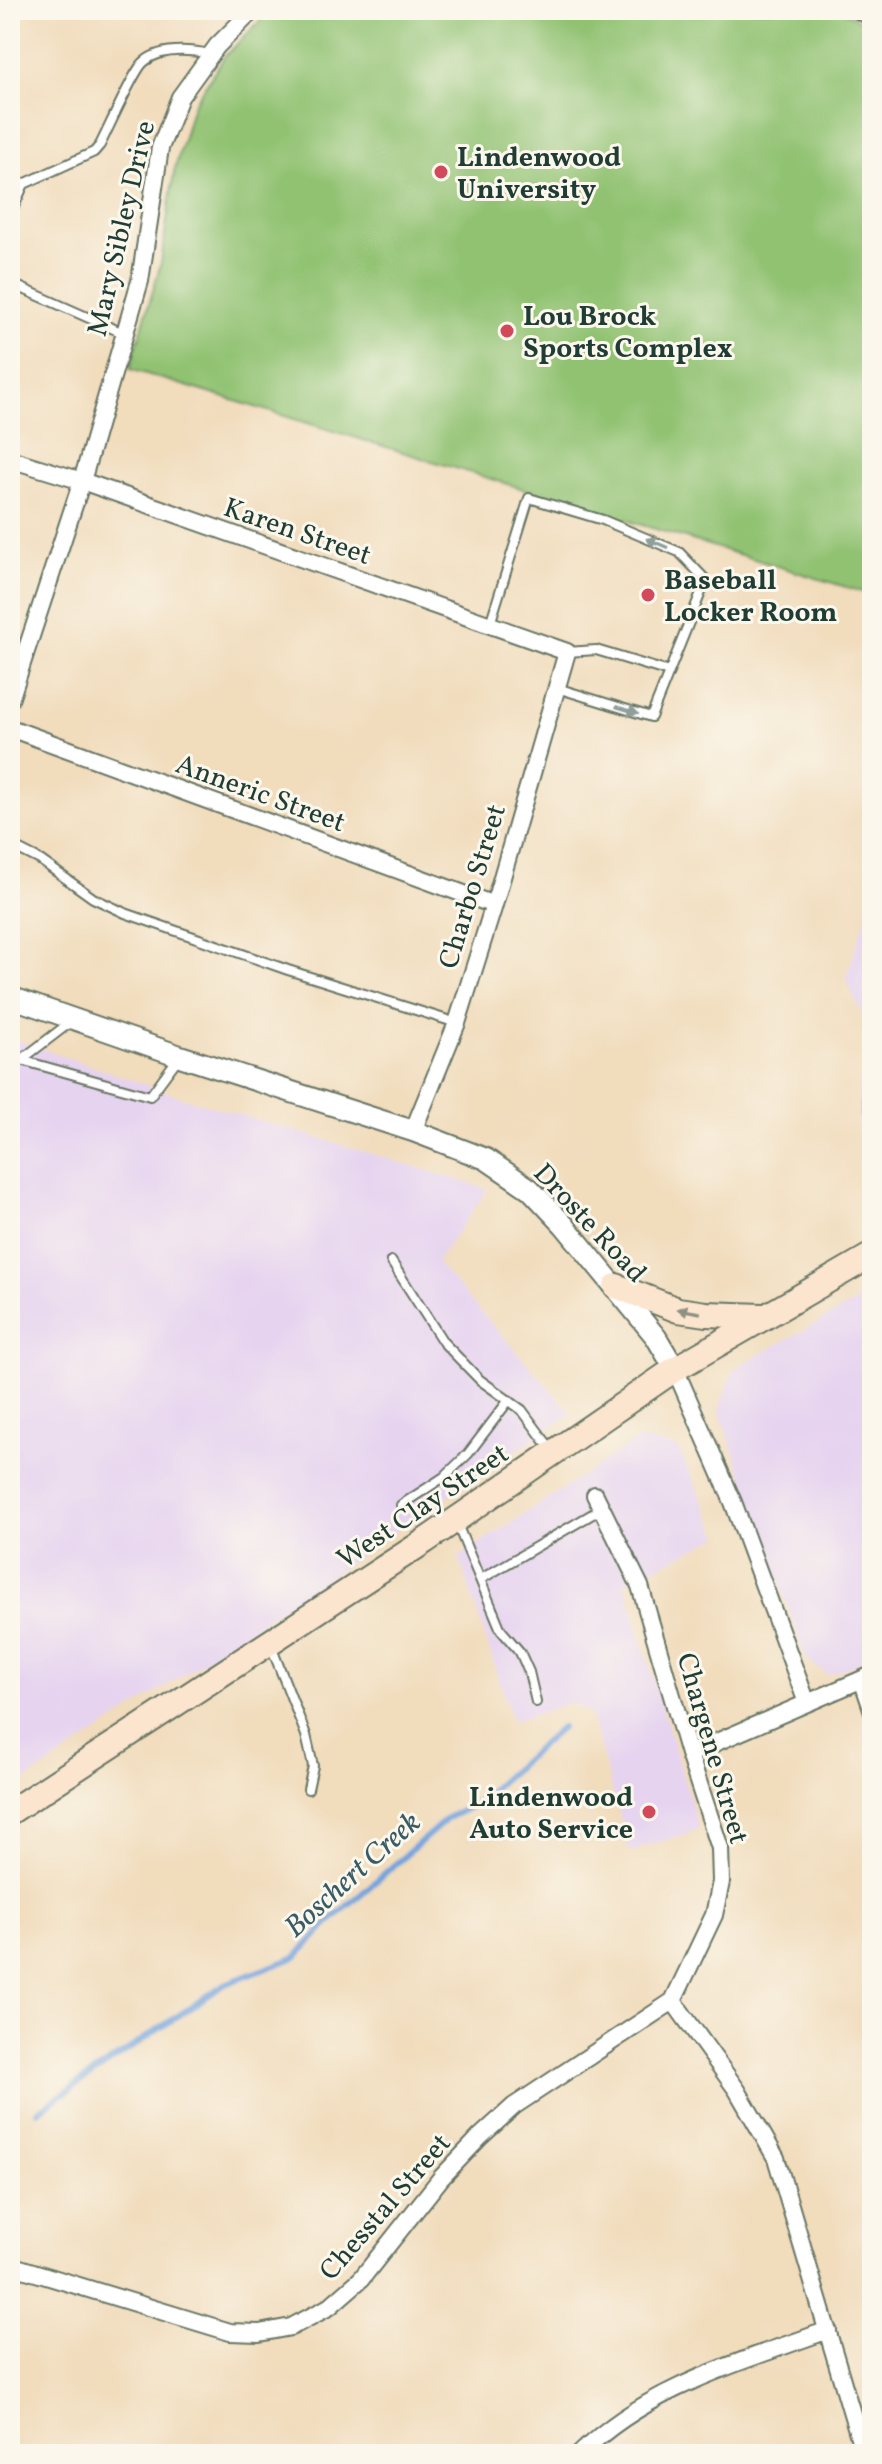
<svg xmlns="http://www.w3.org/2000/svg" width="882" height="2464" font-family="Vollkorn,serif">
  <rect width="100%" height="100%" fill="#fbf7ec"/>
  <filter id="ink" filterUnits="userSpaceOnUse"><feTurbulence type="fractalNoise" baseFrequency=".0125" numOctaves="2"/><feDisplacementMap in="SourceGraphic" scale="16" xChannelSelector="R" yChannelSelector="G"/><feConvolveMatrix kernelMatrix="1 2 1 2 8 2 1 2 1" color-interpolation-filters="sRGB"/></filter>
  <filter id="wash" filterUnits="userSpaceOnUse"><feTurbulence type="fractalNoise" baseFrequency=".006" numOctaves="4" result="noise"/><feDisplacementMap in="SourceGraphic" scale="32" xChannelSelector="R" yChannelSelector="G"/><feGaussianBlur stdDeviation="1.8" result="paint"/><feColorMatrix in="noise" values="0 0 0 0 0 0 0 0 0 0 0 0 0 0 0 0 0 1.4 0 .05"/><feComposite in="paint" operator="in"/></filter>
  <g filter="url(#wash)">
    <rect width="100%" height="100%" fill="#f1dcbc"/>
    <!-- built -->
    <path fill="#e6d3f0" d="M872 898V1038L846 979Z
      M10 1038 181 1097 488 1189 436 1262 572 1413 10 1791Z
      M872 1293V1659L827 1675 806 1658 719 1409 735 1368Z
      M639 1439 678 1448 720 1536 624 1583 699 1829 630 1852 591 1715 572 1702 513 1722 459 1557Z"/>
    <!-- green -->
    <path fill="#91c272" stroke="#588053" stroke-width="2" d="M271 10H841L872 28V595L130 369 161 263 174 172 193 105 225 56Z"/>
    <g fill="none" stroke-linecap="round" stroke-linejoin="round">
      <!-- stream -->
      <path stroke="#73a3dd" stroke-width="6" d="M862 1115 872 1032
        M38 2111 225 1984 296 1957 328 1923 449 1817 474 1805 562 1727"/>
    </g>
  </g>
  <g filter="url(#ink)">
    <g fill="none" stroke-linecap="round" stroke-linejoin="round">
      <defs>
        <path id="service" d="M10 215 24 184 94 152 100 145C108 130 134 70 144 62 161 47 190 50 210 54
          M10 283 123 333
          M490 624 529 498 603 520 679 552 706 580 651 717 557 688
          M567 652 596 650 669 672
          M10 845 40 860 93 898 125 913 288 970 457 1023
          M10 1019 19 1002
          M10 1058 21 1060 72 1021
          M21 1060 150 1096 179 1057
          M391 1261 443 1342 480 1380 522 1410 553 1452
          M401 1505 444 1477 468 1454 509 1400
          M457 1524 501 1630 520 1652 529 1672 536 1702
          M481 1579 601 1509
          M271 1646 306 1735 313 1766 308 1789
          M858 1680 872 1721"/>
        <path id="minor" d="M858 10 872 17
          M10 459 82 481 567 652 494 905 457 1023 413 1131
          M10 700 82 481 140 281 160 148 180 97 217 46 253 10
          M10 728 494 905
          M675 1369 733 1502 807 1703
          M595 1495 640 1586 689 1754 720 1848 721 1882 714 1915 673 2001 737 2090 776 2158 864 2454
          M689 1754 872 1675
          M10 2265 230 2332 259 2333 291 2327 329 2307 361 2279 441 2178 480 2137 514 2106 673 2001
          M580 2454C647 2387 742 2362 828 2330"/>
        <path id="tertiary" d="M10 997 180 1056 413 1131 486 1159 530 1189 564 1225 656 1337 675 1369"/>
        <path id="secondary" d="M616 1286 678 1310 706 1314 763 1316
          M10 1812 425 1541 675 1369 872 1255"/>
      </defs>
      <!-- service casing -->
      <use href="#service" stroke="#687564" stroke-width="12"/>
      <!-- minor casing -->
      <use href="#minor" stroke="#687564" stroke-width="20"/>
      <!-- tertiary casing -->
      <use href="#tertiary" stroke="#687564" stroke-width="24"/>
      <!-- secondary casing -->
      <use href="#secondary" stroke="#687564" stroke-width="28"/>
      <!-- service -->
      <use href="#service" stroke="#fff" stroke-width="8"/>
      <!-- minor -->
      <use href="#minor" stroke="#fff" stroke-width="16"/>
      <!-- tertiary -->
      <use href="#tertiary" stroke="#fff" stroke-width="20"/>
      <!-- secondary -->
      <use href="#secondary" stroke="#fce5cf" stroke-width="24"/>
    </g>
    <!-- one-way arrows -->
    <defs><path id="oneway-solid" d="M-6-.8H1V-3.2L6.5 0L1 3.2V.8H-6Z" transform="scale(2)"/></defs>
    <g fill="#8f9e9a">
      <use href="#oneway-solid" transform="translate(657 543) rotate(-157)"/>
      <use href="#oneway-solid" transform="translate(627 710) rotate(17)"/>
    </g>
    <use fill="#8e9182" href="#oneway-solid" transform="translate(689 1311) rotate(-170)"/>
  </g>
  <!-- markers -->
  <g fill="#d1495b" stroke="#fbf7ec" stroke-width="3">
    <circle cx="441" cy="172" r="8"/>
    <circle cx="507" cy="331" r="8"/>
    <circle cx="648" cy="595" r="8"/>
    <circle cx="649" cy="1812" r="8"/>
  </g>
  <g text-anchor="middle" stroke-width="6" stroke-linejoin="round" paint-order="stroke">
    <!-- poi labels -->
    <g font-size="28" font-weight="bold" fill="#1f3d34" stroke="#fbf7ec" text-anchor="start">
      <text x="457" y="166">Lindenwood<tspan x="457" dy="32">University</tspan></text>
      <text x="523" y="325">Lou Brock<tspan x="523" dy="32">Sports Complex</tspan></text>
      <text x="664" y="589">Baseball<tspan x="664" dy="32">Locker Room</tspan></text>
      <text x="633" y="1806" text-anchor="end">Lindenwood<tspan x="633" dy="32">Auto Service</tspan></text>
    </g>
    <!-- street labels -->
    <g font-size="28" fill="#1f3d34" stroke="#fbf7ec">
      <text transform="translate(120 228) rotate(-77)" y="10">Mary Sibley Drive</text>
      <text transform="translate(298 530) rotate(19)" y="10">Karen Street</text>
      <text transform="translate(261 792) rotate(20)" y="10">Anneric Street</text>
      <text transform="translate(471 886) rotate(-73)" y="10">Charbo Street</text>
      <text transform="translate(591 1222) rotate(47)" y="10">Droste Road</text>
      <text transform="translate(422 1505) rotate(-34)" y="10">West Clay Street</text>
      <text transform="translate(714 1748) rotate(74)" y="10">Chargene Street</text>
      <text transform="translate(384 2206) rotate(-49)" y="10">Chesstal Street</text>
    </g>
    <!-- water labels -->
    <g font-size="30" font-style="italic" fill="#385c67" stroke="#fbf7ec">
      <text transform="translate(352 1874) rotate(-42)" y="10">Boschert Creek</text>
    </g>
  </g>
  <!-- margin -->
  <rect width="882" height="2464" fill="none" stroke="#fbf7ec" stroke-width="40"/>
</svg>
